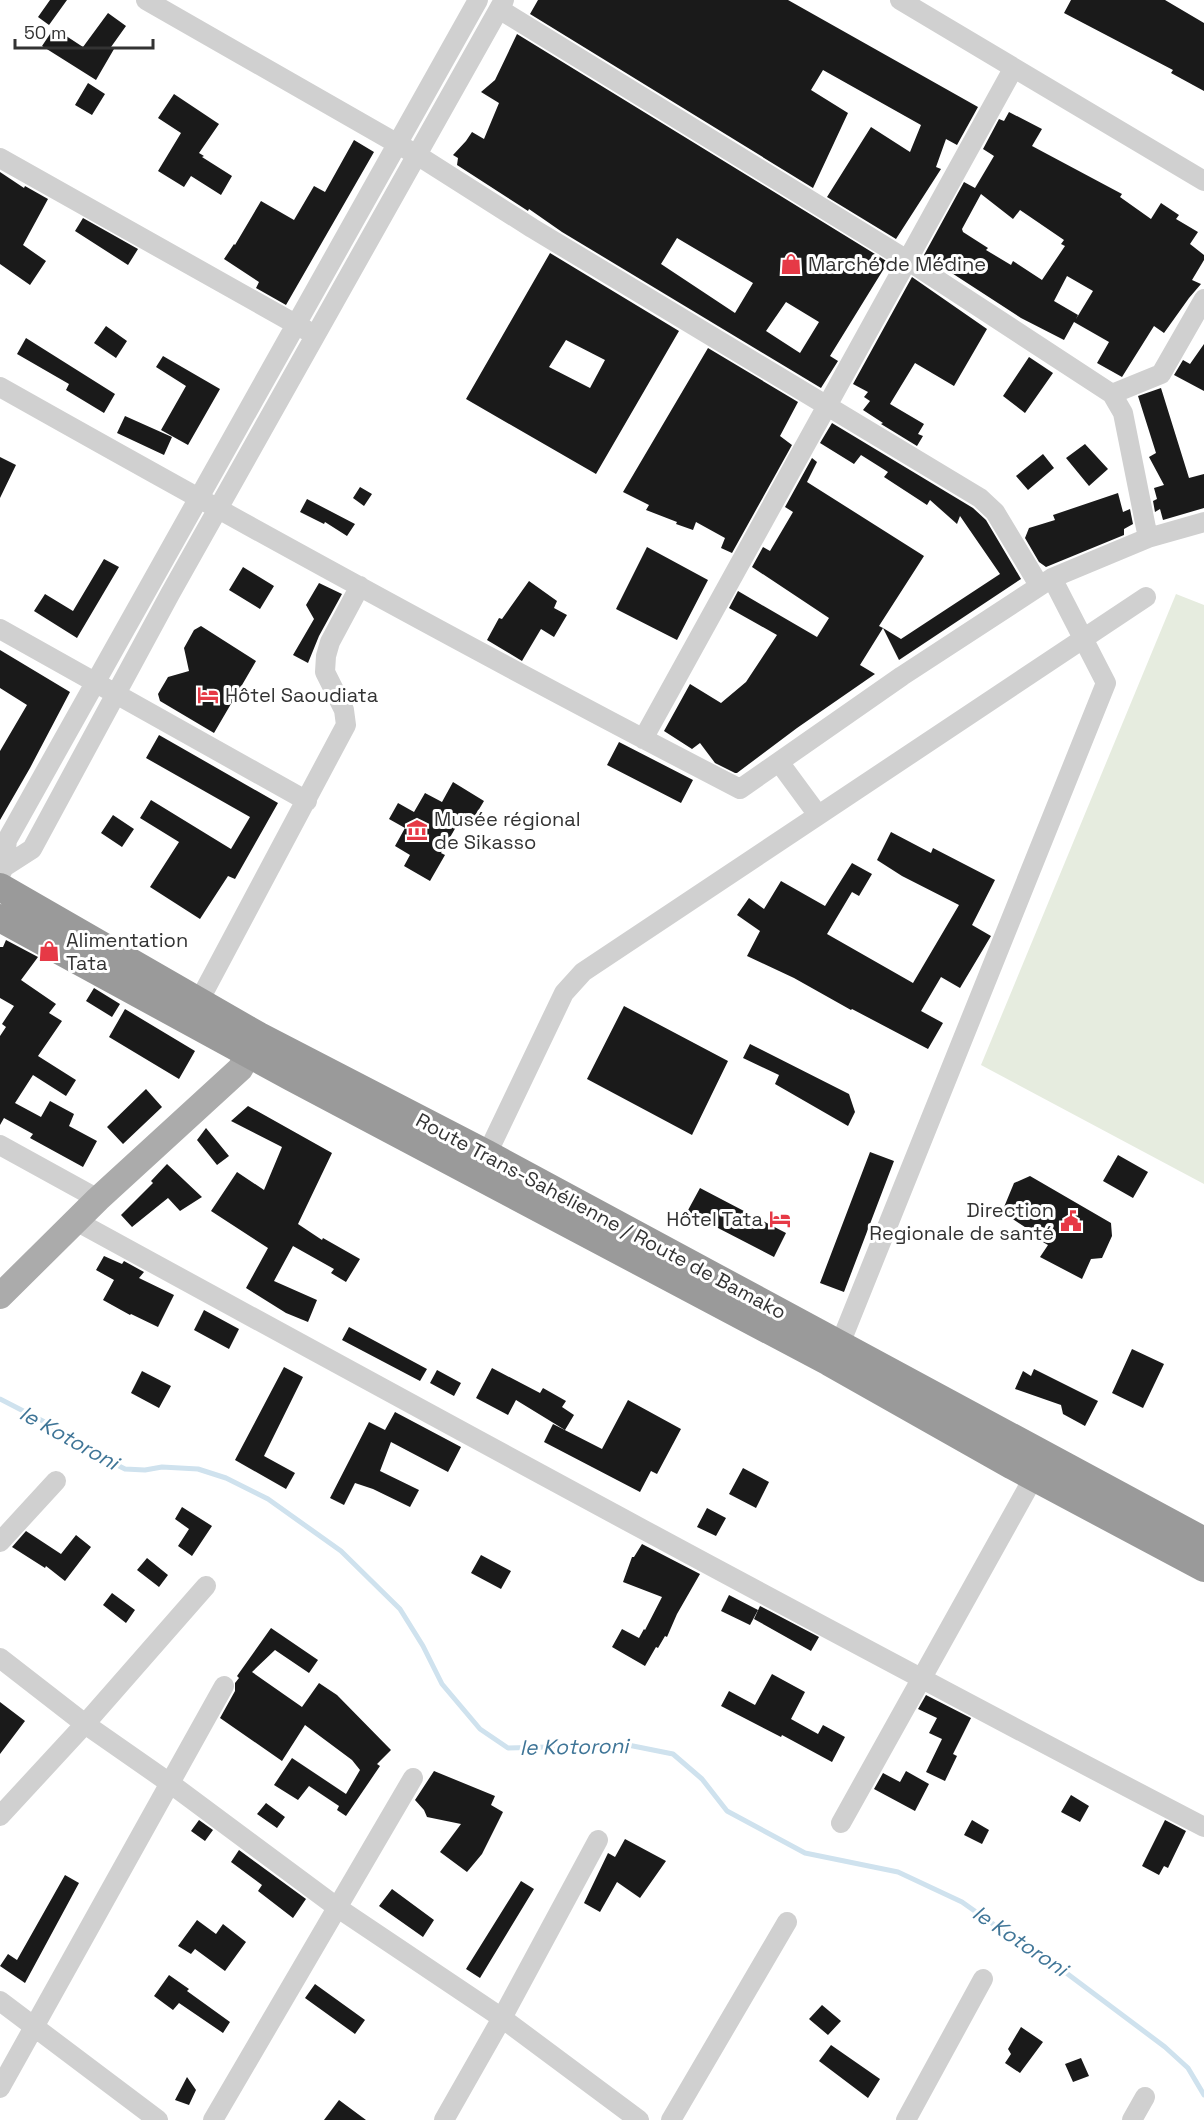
<svg xmlns="http://www.w3.org/2000/svg" width="1204" height="2120" font-family="'Space Grotesk',sans-serif">
  <rect width="100%" height="100%" fill="#fff"/>
  <!-- green -->
  <path fill="#e6ecdf" d="M1176 594 1204 605V1184L981 1065Z"/>
  <g fill="none" stroke-linecap="round" stroke-linejoin="round">
    <!-- stream -->
    <path stroke="#cfe2ee" stroke-width="5" d="M0 1399 68 1434 107 1460 125 1469 145 1470 162 1467 198 1469 226 1478 268 1499 341 1551 400 1609 423 1646 442 1684 480 1729 508 1748 628 1745 673 1754 702 1779 727 1811 805 1853 898 1872 962 1902 1010 1936 1061 1969 1165 2047 1188 2068 1204 2095"/>
  </g>
  <!-- building -->
  <path fill="#1a1a1a" fill-rule="evenodd" d="M50 0H67L49 25 38 17Z
    M538 0H788L978 107 957 145 946 139 936 167 941 169 896 239 827 197 871 127 910 152 921 125 823 70 811 90 848 113 813 188 530 14Z
    M1071 0H1165L1204 23V91L1171 73 1173 70 1064 13Z
    M108 13 126 26 111 47 114 49 96 80 42 46 54 28 83 47Z
    M517 34 888 262 830 356 838 361 821 388 562 232 529 209 528 211 457 165 458 158 453 155 466 141 472 132 484 139 499 103 481 92 495 80ZM677 238 753 283 735 313 661 264ZM786 302 819 322 800 353 766 331Z
    M88 83 105 94 92 115 75 105Z
    M174 94 219 124 199 153 204 156 202 157 232 176 221 195 191 176 184 187 158 171 181 133 158 118Z
    M1009 112 1042 129 1032 146 1122 194 1120 197 1151 219 1161 203 1179 215 1176 219 1198 232 1190 244 1204 255V260L1192 280 1201 284 1189 298 1164 333 1154 326 1122 377 1097 363 1109 342 1074 322 1064 340 1021 318 924 255 964 182 975 188 994 156 983 149 999 119 1004 121ZM981 194 1013 219 1020 210 1064 240 1061 244 1065 246 1042 280 1013 261 1011 265 986 250 988 248 963 232 962 229ZM1067 276 1093 291 1076 319 1078 315 1054 301Z
    M354 140 374 152 286 305 256 288 259 282 224 259 234 244 235 245 261 201 294 220 314 186 325 192Z
    M0 172 24 188 25 186 48 199 23 245 46 261 30 285 0 264Z
    M83 218 138 249 128 265 75 231Z
    M550 253 679 331 596 474 466 399ZM566 340 605 360 590 388 549 367Z
    M912 277 987 329 954 386 915 363 890 404 924 424 918 434 923 436 917 446 881 424 883 423 863 410 870 401 864 397 868 392 853 384Z
    M106 326 127 341 116 358 94 343Z
    M26 338 115 394 104 413 66 390 69 384 17 354Z
    M1204 344V391L1174 375 1183 360 1190 364Z
    M708 348 798 402 780 436 792 445 732 553 721 548 725 538 696 522 693 530 676 524 677 522 646 510 649 505 623 492Z
    M163 356 220 389 188 445 161 430 186 386 156 367Z
    M1029 357 1053 373 1025 413 1003 396Z
    M1161 388 1189 478 1204 474V508L1163 520 1160 509 1155 512 1153 501 1157 499 1154 488 1164 485 1149 457 1156 453 1138 396Z
    M125 416 172 437 164 455 117 433Z
    M832 423 973 508 986 520 1021 579 899 660 883 628 901 639 1000 574 960 516 957 524 930 500 927 505 884 477 888 472 861 455 854 464 820 443Z
    M1085 444 1108 469 1089 486 1066 458Z
    M1043 454 1054 468 1028 490 1016 476Z
    M0 457 16 465 0 498Z
    M812 458 817 462 807 482 924 556 879 626 883 628 860 665 875 674 797 728 737 773H735L715 763 700 743 692 749 664 731 690 684 721 703 746 682 777 635 729 608 738 591 817 637 829 618 752 567 763 547 770 551 793 512 785 507Z
    M360 487 372 494 364 506 353 498Z
    M1118 493 1123 512 1130 509 1133 524 1124 529V535L1046 567 1039 562 1025 538 1029 528 1055 520 1053 515Z
    M307 499 355 524 347 536 325 522 324 524 300 512Z
    M647 547 708 580 677 640 616 609Z
    M104 559 119 567 77 638 34 611 45 594 73 611Z
    M243 567 274 586 260 609 229 590Z
    M529 581 557 601 554 608 567 615 554 637 541 629 522 661 487 640 499 618 502 619Z
    M319 583 342 594 319 636 308 663 293 655 314 619 306 605Z
    M201 626 256 661 214 733 160 701 158 694 168 677 189 671 184 648 194 630Z
    M0 650 70 692 30 768 0 820V751L27 705 0 688Z
    M159 735 278 803 235 879 228 876 200 919 150 887 179 842 140 818 151 800 231 849 250 817 146 758Z
    M619 742 693 780 681 803 607 765Z
    M453 782 484 801 475 816 464 813 441 853 445 855 430 881 404 866 410 855 395 846 405 828 389 819 398 803 414 812 425 793 442 802Z
    M113 815 134 829 122 847 101 833Z
    M891 832 931 853 933 848 995 880 972 925 991 936 960 988 941 977 921 1011 943 1023 928 1049 852 1009 851 1010 794 978 747 956 760 931 737 915 749 898 764 909 781 881 825 906 852 863 872 874 859 896 852 892 827 934 913 983 959 905 902 876 877 860Z
    M6 940 38 957 21 980 56 1004 49 1013 62 1021 38 1056 76 1080 66 1096 33 1075 15 1103 41 1117 50 1101 74 1114 69 1126 97 1141 83 1167 30 1138 33 1134 4 1118 0 1125V1036L6 1027 2 1024 14 1006 0 998V947H3Z
    M94 988 120 1004 112 1017 86 1001Z
    M624 1006 728 1061 692 1135 587 1079Z
    M125 1009 195 1051 179 1079 109 1037Z
    M750 1044 849 1094 855 1112 848 1126 775 1084 779 1075 743 1058Z
    M146 1089 162 1107 123 1144 107 1127Z
    M248 1106 332 1153 298 1224 322 1240 323 1238 360 1259 346 1282 331 1273 334 1269 293 1246 274 1281 317 1300 308 1322 286 1313 246 1288 268 1248 211 1211 237 1172 264 1190 282 1147 231 1121Z
    M206 1128 229 1156 217 1165 197 1140Z
    M870 1152 894 1161 844 1292 820 1283Z
    M1118 1155 1148 1172 1133 1198 1103 1181Z
    M167 1164 202 1197 180 1211 168 1198 132 1227 121 1215 153 1183 151 1181Z
    M1030 1176 1111 1223 1112 1236 1102 1258 1091 1259 1082 1279 1040 1257 1048 1245 1034 1237 1028 1229 1002 1212 1014 1183Z
    M700 1188 786 1233 774 1257 687 1212Z
    M104 1256 122 1264 124 1261 144 1272 139 1278 174 1295 158 1327 131 1314 130 1315 103 1300 114 1280 96 1270Z
    M204 1310 239 1329 229 1349 194 1330Z
    M349 1327 427 1369 420 1381 342 1340Z
    M1132 1349 1164 1364 1143 1408 1112 1393Z
    M284 1367 303 1377 264 1456 295 1473 286 1489 235 1460Z
    M492 1368 540 1393 543 1388 566 1401 562 1407 574 1415 565 1430 516 1400 508 1415 476 1398Z
    M1034 1369 1098 1401 1085 1426 1063 1414 1061 1405 1015 1389 1023 1371 1031 1376Z
    M437 1370 461 1383 454 1396 430 1383Z
    M142 1371 171 1386 159 1408 131 1393Z
    M628 1400 681 1429 657 1474 651 1471 640 1492 544 1442 553 1424 602 1449Z
    M395 1412 461 1447 448 1472 391 1442 380 1471 419 1490 410 1507 373 1489 355 1483 344 1505 330 1498 369 1422 385 1430Z
    M743 1468 769 1482 756 1508 729 1494Z
    M182 1507 212 1526 192 1556 178 1546 189 1529 175 1519Z
    M707 1508 726 1518 716 1536 697 1527Z
    M26 1531 61 1554 76 1535 91 1547 65 1581 46 1566 45 1568 12 1547Z
    M642 1544 700 1574 677 1614 667 1637 665 1636 658 1648 656 1647 645 1666 612 1647 622 1629 639 1638 644 1629 645 1630 662 1597 623 1582 632 1557H634Z
    M481 1555 511 1571 501 1589 471 1573Z
    M147 1558 168 1575 159 1587 137 1570Z
    M112 1593 135 1610 126 1623 103 1605Z
    M729 1595 758 1610 750 1625 721 1611Z
    M760 1606 819 1637 811 1651 754 1619Z
    M271 1628 318 1660 309 1673 275 1650 252 1672 302 1707 319 1683 337 1695 391 1750 377 1764 380 1766 346 1816 337 1810 339 1806 309 1786 298 1800 274 1785 292 1758 346 1794 360 1770 352 1760 305 1725 282 1761 220 1718 235 1691V1683L239 1678 237 1676Z
    M772 1674 805 1692 791 1719 818 1734 823 1725 845 1737 832 1762 782 1735 781 1737 721 1706 729 1691 755 1705Z
    M926 1695 971 1718 953 1754 957 1756 945 1781 926 1772 942 1739 929 1733 937 1718 918 1709Z
    M0 1702 25 1721 0 1754Z
    M434 1771 495 1796 491 1805 503 1812 482 1854 467 1872 440 1852 461 1824 427 1817 424 1810 415 1800Z
    M906 1771 929 1784 915 1811 874 1789 883 1773 900 1782Z
    M1071 1795 1089 1806 1080 1822 1061 1812Z
    M266 1803 285 1817 277 1828 257 1814Z
    M199 1820 213 1830 205 1841 191 1831Z
    M972 1820 989 1830 982 1844 964 1835Z
    M1165 1820 1186 1831 1168 1868 1164 1866 1159 1875 1142 1866Z
    M625 1839 666 1861 640 1898 617 1882 600 1912 584 1903 608 1853 615 1857Z
    M239 1850 306 1899 293 1918 258 1891 262 1885 231 1862Z
    M65 1875 79 1883 25 1983 0 1966 8 1954 17 1960Z
    M521 1881 534 1889 480 1978 466 1969Z
    M392 1889 434 1920 423 1937 379 1906Z
    M197 1920 216 1934 223 1924 246 1942 225 1971 195 1949 191 1954 178 1946Z
    M169 1975 189 1989 187 1991 230 2022 223 2033 179 2003 173 2010 154 1996Z
    M315 1984 365 2020 355 2034 305 1998Z
    M822 2005 841 2021 828 2035 809 2019Z
    M1021 2027 1043 2042 1020 2073 1005 2063 1011 2054 1008 2049Z
    M831 2045 880 2079 868 2098 819 2061Z
    M1081 2058 1089 2076 1073 2082 1065 2064Z
    M187 2077 196 2090 189 2105 175 2100Z
    M339 2100 366 2120H324Z"/>
  <g fill="none" stroke-linecap="round" stroke-linejoin="round">
    <!-- minor -->
    <path stroke="#d0d0d0" stroke-width="20" d="M146 0 417 155 532 228 980 498 995 512 1039 585
      M900 0 1204 181
      M499 9 907 260 1112 394 1123 413 1148 538
      M0 158 306 330
      M0 387C245 525 490 660 740 789L902 676 1052 578 1148 538 1204 522
      M1112 394 1161 374 1204 299
      M0 629 307 801
      M643 739 1013 69
      M779 762 818 815
      M4 867 32 849 170 594 504 0
      M0 875 4 867 7 840 478 0
      M199 1001 346 725 344 710 325 672 326 656 330 642 360 586
      M0 1145 98 1199
      M487 1154 564 993 583 972 1146 597
      M76 1221C451 1426 825 1630 1204 1827
      M833 1355 840 1344 1106 683 1052 578
      M0 1542 56 1481
      M0 1658 85 1724 171 1784 338 1908 502 2018 639 2120
      M0 1816 85 1724 206 1586
      M841 1823 1040 1466
      M0 2001 158 2120
      M0 2088 224 1686
      M213 2120 413 1778
      M444 2120 502 2018 598 1840
      M671 2120 787 1922
      M906 2120 983 1979
      M1132 2120 1145 2097"/>
    <!-- major -->
    <path stroke="#ababab" stroke-width="26" d="M0 1296 98 1199 240 1069 259 1036"/>
    <!-- highway -->
    <path stroke="#9a9a9a" stroke-width="28" d="M0 887 259 1036 487 1154 1204 1541
      M0 918 291 1077 829 1362 1013 1466 1204 1568"/>
  </g>
  <!-- icons -->
  <defs>
    <symbol id="shop-bare" viewBox="-9 -9 18 18"><path d="M-5-2.5h2.3a2.7 3.5 0 0 1 5.4 0H5L5.5 6h-11ZM-1.5-2.5h3a1.5 2.3 0 0 0-3 0Z" fill="#e63946" stroke="#fff" stroke-width="2.5" paint-order="stroke"/></symbol>
    <symbol id="hotel-bare" viewBox="-9 -9 18 18"><path d="M-6-4.5h1.5V1H6V5H4.5V3h-9V5H-6ZM-4 0a1.8 1.8 0 1 1 3.6 0ZM.5 0V-2.5h3Q6-2.5 6 0Z" fill="#e63946" stroke="#fff" stroke-width="2.5" paint-order="stroke"/></symbol>
    <symbol id="museum-bare" viewBox="-9 -9 18 18"><path d="M0-6L6-3V-2H-6V-3ZM-5-1h2V3h-2ZM-1-1h2V3h-2ZM3-1h2V3H3ZM-6 4H6V6H-6Z" fill="#e63946" stroke="#fff" stroke-width="2.5" paint-order="stroke"/></symbol>
    <symbol id="civic-bare" viewBox="-9 -9 18 18"><path d="M-.6-6.5H3V-4.5H.6V-3L4-1V1h2V6H-6V1h2V-1L-.6-3ZM-1.2 2.5V6h2.4V2.5Z" fill="#e63946" stroke="#fff" stroke-width="2.5" paint-order="stroke"/></symbol>
  </defs>
  <g fill-rule="evenodd">
    <use href="#shop-bare" x="776" y="249" width="30" height="30"/>
    <use href="#hotel-bare" x="193" y="680" width="30" height="30"/>
    <use href="#museum-bare" x="402" y="815" width="30" height="30"/>
    <use href="#shop-bare" x="34" y="936" width="30" height="30"/>
    <use href="#hotel-bare" x="765" y="1204" width="30" height="30"/>
    <use href="#civic-bare" x="1056" y="1206" width="30" height="30"/>
  </g>
  <g text-anchor="middle" stroke-width="6" stroke-linejoin="round" paint-order="stroke">
    <!-- poi labels -->
    <g font-size="20" fill="#333" stroke="#fff" text-anchor="start">
      <text x="808" y="271">Marché de Médine</text>
      <text x="225" y="702">Hôtel Saoudiata</text>
      <text x="434" y="826">Musée régional<tspan x="434" dy="23">de Sikasso</tspan></text>
      <text x="66" y="947">Alimentation<tspan x="66" dy="23">Tata</tspan></text>
      <text x="1054" y="1217" text-anchor="end">Direction<tspan x="1054" dy="23">Regionale de santé</tspan></text>
      <text x="763" y="1226" text-anchor="end">Hôtel Tata</text>
    </g>
    <!-- street labels -->
    <g font-size="20" fill="#333" stroke="#fff">
      <text transform="translate(601 1216) rotate(28)" y="7">Route Trans-Sahélienne / Route de Bamako</text>
    </g>
    <!-- water labels -->
    <g font-size="21" font-style="italic" fill="#3f7597" stroke="#fff">
      <text transform="translate(69 1438) rotate(29)" y="7">le Kotoroni</text>
      <text transform="translate(574 1747) rotate(-1)" y="7">le Kotoroni</text>
      <text transform="translate(1020 1941) rotate(34)" y="7">le Kotoroni</text>
    </g>
  </g>
  <!-- scale -->
  <path d="M15 39v9h138v-9" fill="none" stroke="#333333" stroke-width="3"/>
  <text x="24" y="39" font-size="18" fill="#333333" stroke="#ffffff" stroke-width="4.5" paint-order="stroke">50 m</text>
</svg>
